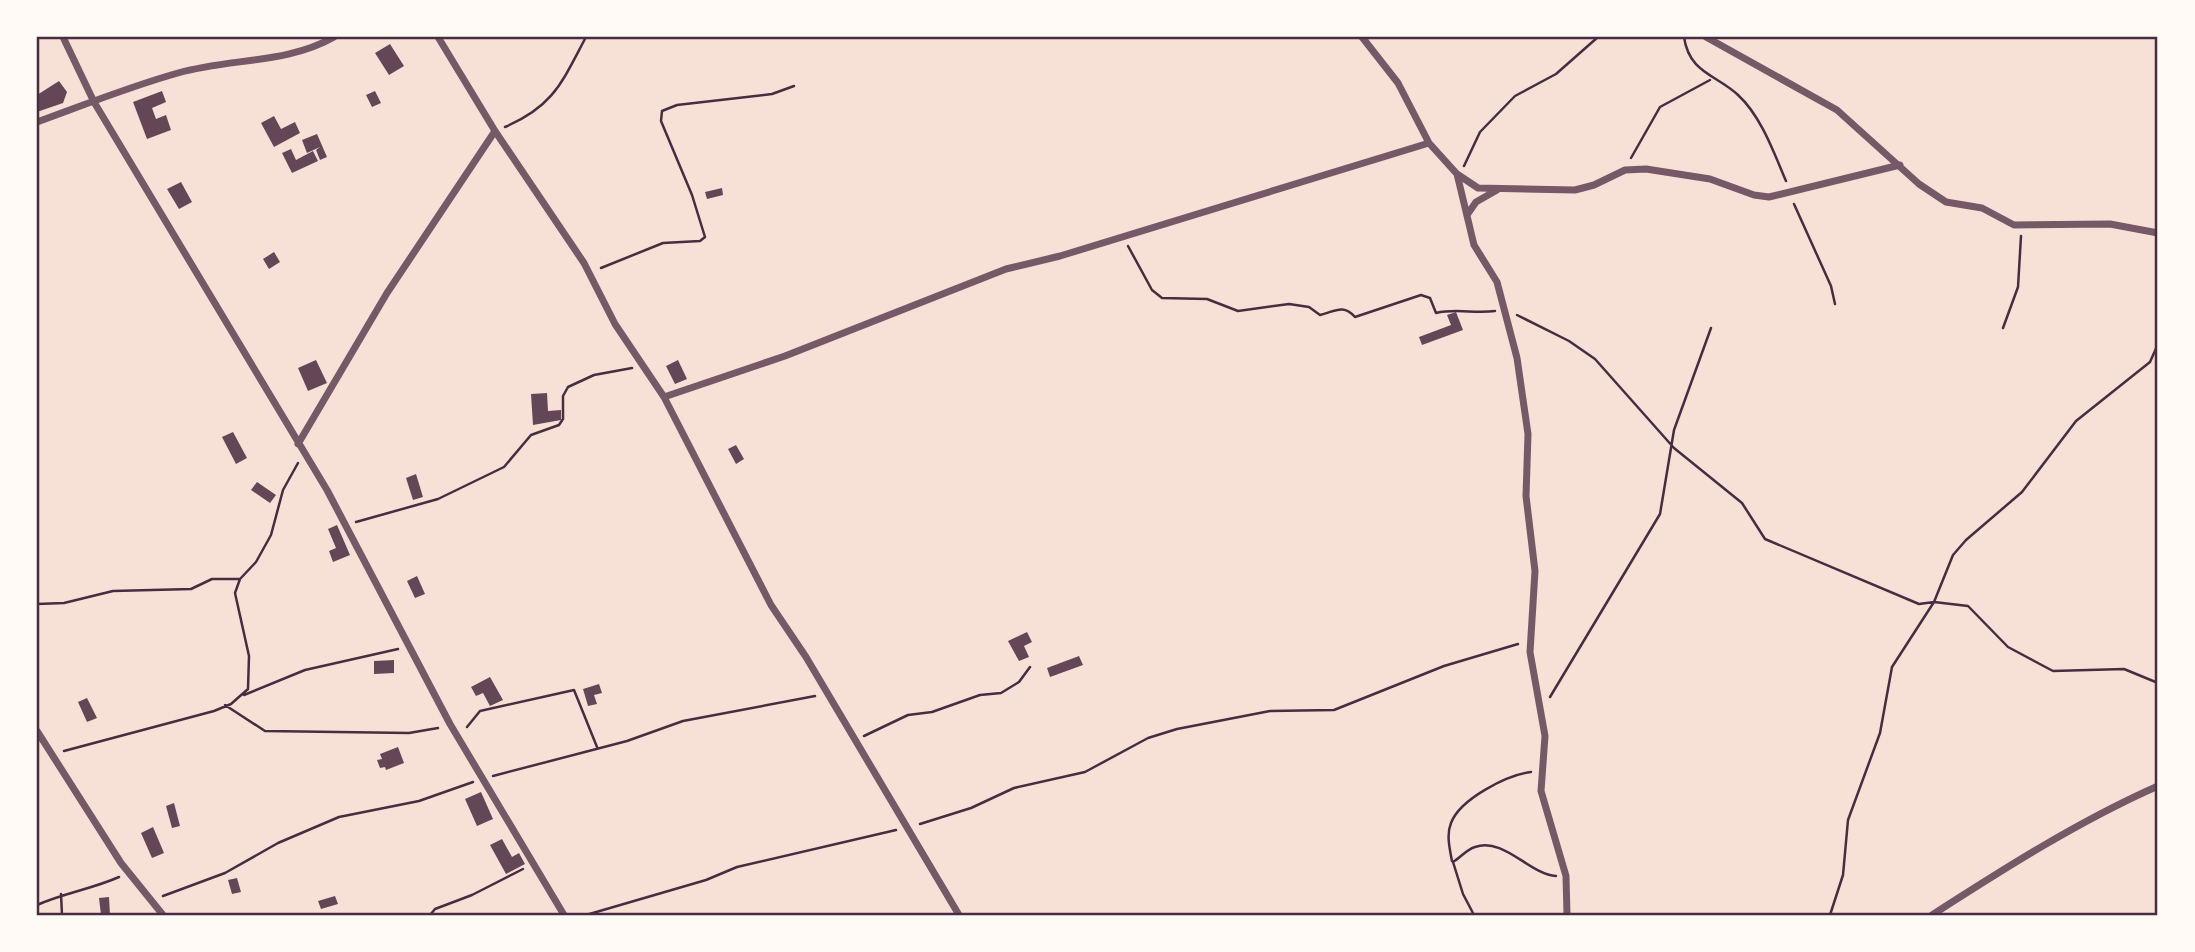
<svg xmlns="http://www.w3.org/2000/svg" width="2195" height="952" font-family="'Noto Serif',serif">
  <rect width="100%" height="100%" fill="#f7e1d7"/>
  <!-- building -->
  <path fill="#644757" d="M390 44 404 66 389 75 375 53Z
    M59 81 67 92 63 103 37 112V95Z
    M162 91 166 102 152 108 156 119 166 115 171 130 147 139 133 102Z
    M375 91 381 103 372 107 366 95Z
    M274 116 281 129 295 122 300 133 274 147 261 123Z
    M317 134 327 157 320 160 316 150 320 147 307 153 302 140Z
    M291 149 296 160 313 151 318 161 292 173 282 153Z
    M181 182 192 202 179 209 167 189Z
    M722 188 723 195 707 199 705 192Z
    M274 252 280 262 269 269 263 259Z
    M1456 312 1463 330 1422 345 1419 337 1451 325 1447 315Z
    M316 360 327 383 308 391 298 368Z
    M678 360 687 379 675 384 666 366Z
    M547 393 548 411 561 410V420L533 425 531 394Z
    M233 432 247 458 236 464 222 437Z
    M736 445 744 459 736 464 728 449Z
    M416 474 423 497 413 500 406 478Z
    M257 482 276 495 270 503 251 490Z
    M337 525 350 555 333 562 329 551 336 548 328 529Z
    M417 576 425 594 415 598 407 581Z
    M1027 632 1032 642 1024 646 1029 657 1019 661 1008 641Z
    M1079 656 1083 665 1050 677 1047 668Z
    M394 660V673L374 674V661Z
    M490 677 503 700 490 706 483 693 476 696 471 687Z
    M599 684 602 693 594 695 597 704 588 706 583 689Z
    M87 698 97 718 87 722 78 702Z
    M398 747 404 763 386 770 385 767 380 768 377 760 382 759 380 754Z
    M481 792 493 819 477 826 465 799Z
    M174 803 180 826 172 828 166 806Z
    M153 827 164 853 152 858 141 833Z
    M502 839 512 857 519 853 525 864 506 874 490 845Z
    M237 878 241 892 232 894 228 880Z
    M335 896 338 904 321 909 318 901Z
    M109 897 110 915H101L99 898Z"/>
  <g fill="none" stroke-linecap="round" stroke-linejoin="round">
    <!-- path -->
    <path stroke="#4a2c40" stroke-width="2.5" d="M1684 37C1689 73 1717 75 1738 95 1761 116 1774 153 1786 181
      M505 127C554 106 562 82 586 37
      M1631 158 1660 107 1710 80
      M1464 166 1480 132 1515 96 1556 74 1598 37
      M1794 204 1831 286 1835 304
      M1128 246 1152 290 1162 298 1207 299 1238 311 1289 304 1309 307 1320 315C1334 312 1343 303 1355 317L1421 295 1430 298 1436 313C1457 308 1474 314 1495 311
      M601 268 663 243 700 241 705 237 692 195 661 121 662 111 677 105 772 94 794 86
      M1517 315 1569 341 1595 359 1674 448 1742 503 1765 539 1919 604 1934 602 1968 606 2008 647 2053 671 2124 669 2158 683
      M2003 328 2018 287 2021 236
      M356 522 438 499 504 467 531 435 559 425 563 419V396L568 387 594 375 632 368
      M37 604 64 603 113 591 191 589 212 579H240
      M244 695 305 670 398 649
      M1550 697 1660 514 1674 430 1711 328
      M225 705 265 731 409 733 438 728
      M467 727 480 711 574 690 597 747
      M864 736 908 715 932 712 980 695 1001 693 1019 682 1030 667
      M64 751 214 711 231 704 248 689 249 656 235 593 240 579 256 562 271 535 283 490 298 463
      M493 776 627 741 683 721 815 696
      M920 824 971 808 1014 788 1085 772 1148 738 1177 729 1270 711 1334 710 1444 666 1518 644
      M1452 861C1450 850 1446 835 1451 823 1460 799 1507 775 1531 772
      M61 894 62 915
      M163 896 225 873 278 843 339 817 419 801 473 782
      M37 905C64 893 92 889 119 877
      M430 915 435 909 472 895 523 869
      M586 915 706 880 737 867 896 830
      M1474 915 1463 894 1453 862C1460 858 1467 849 1475 847 1504 837 1529 874 1556 876
      M1830 915 1843 875 1848 820 1880 733 1892 667 1934 602 1953 555 1966 540 2022 492 2076 421 2150 362 2158 344"/>
    <!-- minor -->
    <path stroke="#755966" stroke-width="7" d="M63 37 94 102 327 490 450 724 564 915
      M438 37 495 131 584 263 615 324 664 397 771 605 806 657 959 915
      M1362 37 1398 83 1429 143 1457 174 1474 245 1497 282 1517 358 1528 434 1526 496 1535 571 1530 652 1545 736 1541 791 1566 876 1567 915
      M1706 37 1837 110 1919 184 1946 202 1982 208 2014 225 2110 224 2158 233
      M37 122C84 105 131 86 178 73 230 58 287 64 334 37
      M1457 174 1478 188 1575 190 1594 185 1625 170 1646 169 1710 179 1754 195 1769 197 1900 165
      M1467 215 1476 202 1497 190
      M664 397 785 356 1006 269 1060 256 1429 143
      M298 444 387 293 495 131
      M37 731 121 863 163 915
      M1932 915C2005 868 2079 821 2158 786"/>
  </g>
  <!-- border -->
  <rect width="2195" height="952" fill="none" stroke="#fffaf5" stroke-width="77"/>
  <rect x="38" y="38" width="2118" height="876" fill="none" stroke="#4a2c40" stroke-width="2.5"/>
</svg>
